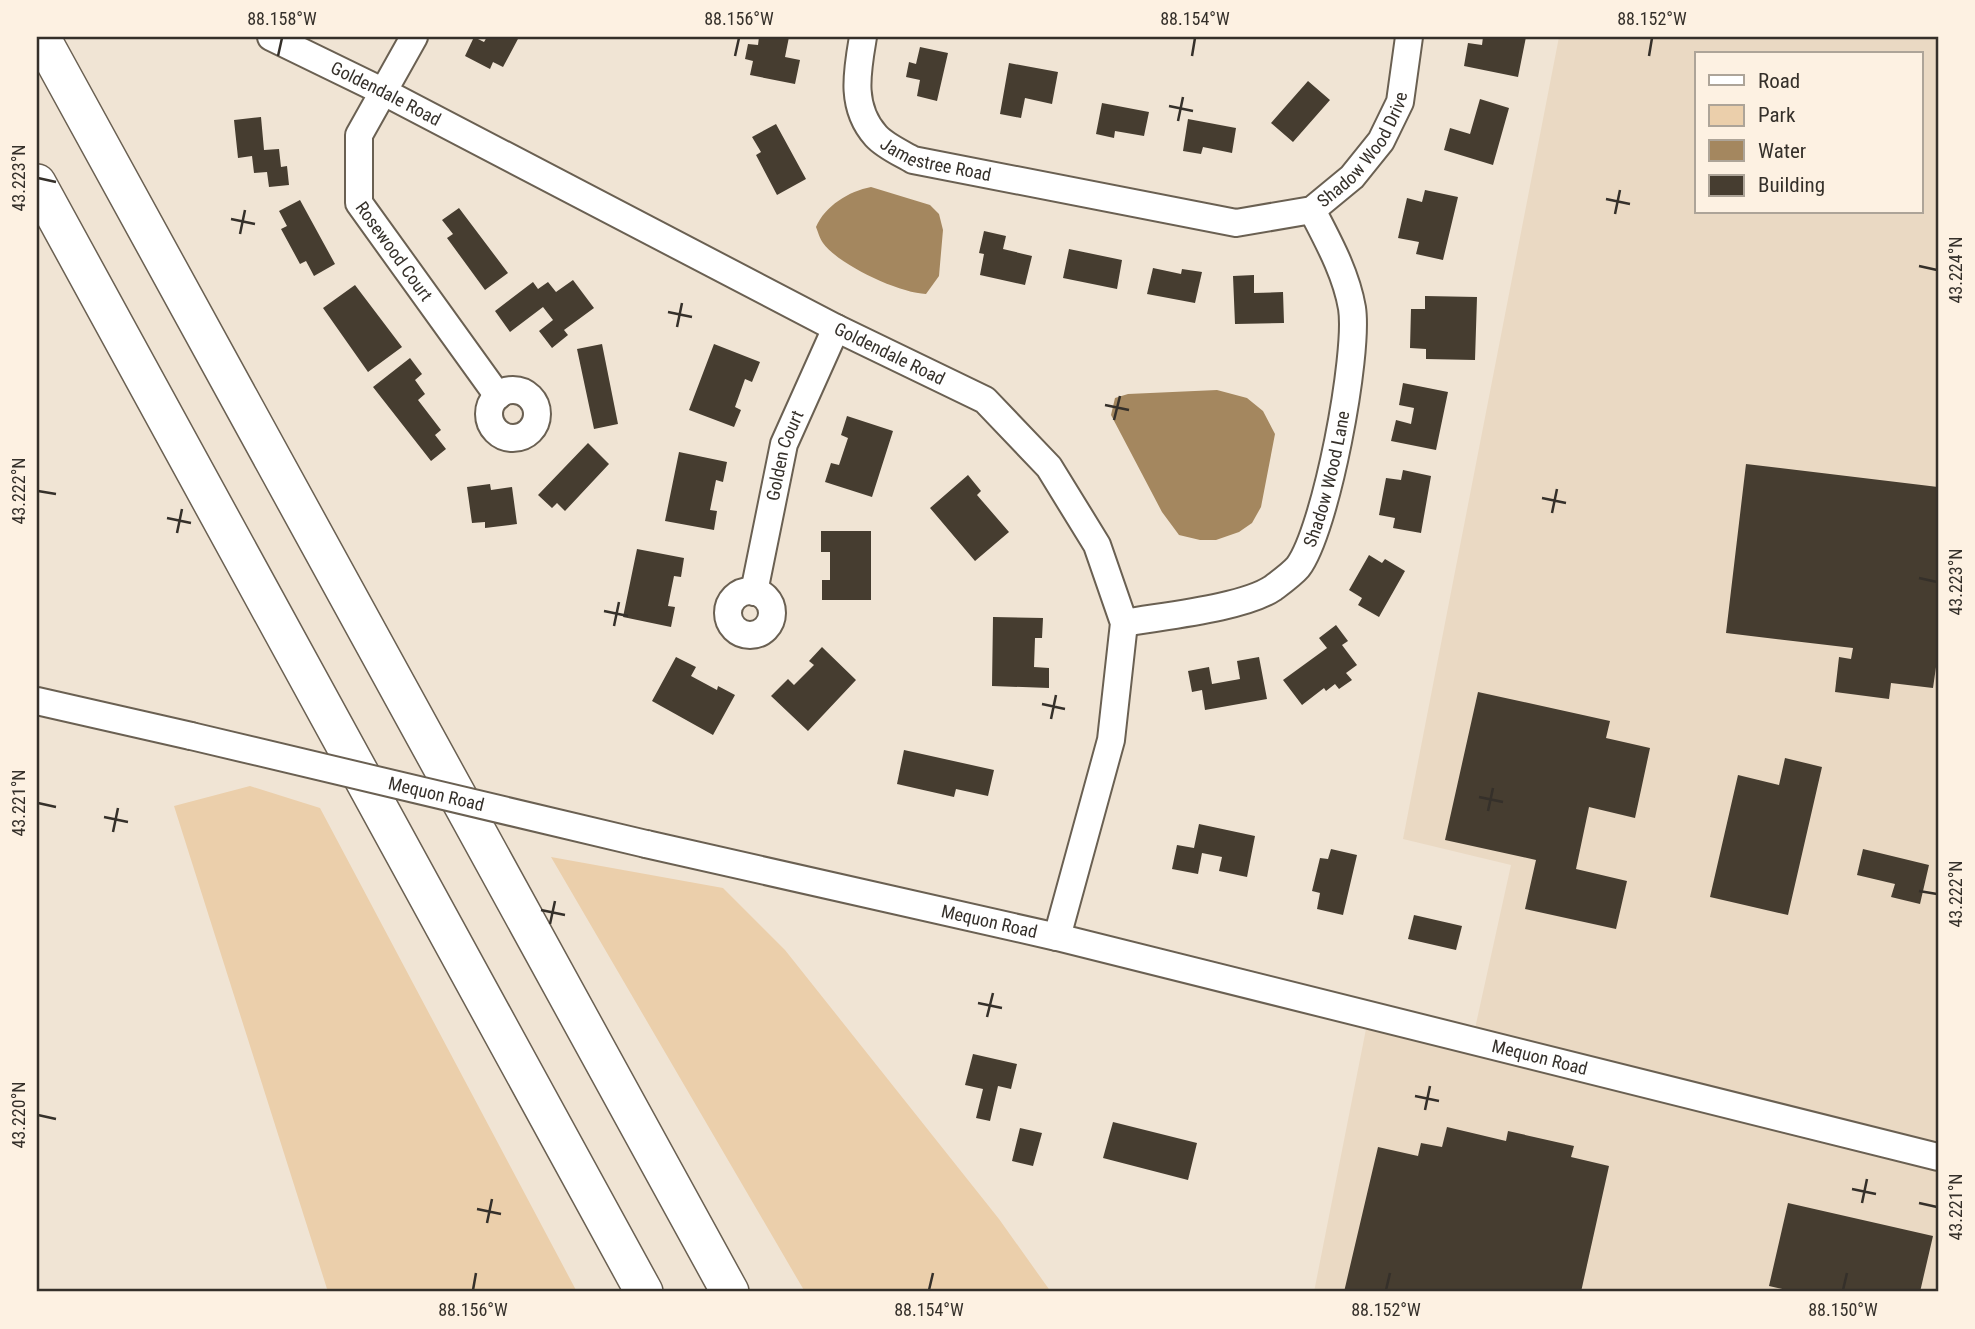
<svg xmlns="http://www.w3.org/2000/svg" width="1975" height="1329" font-family="'Roboto Condensed',sans-serif">
  <rect width="100%" height="100%" fill="#f0e4d4"/>
  <!-- built -->
  <path fill="#ead9c3" fill-rule="evenodd" d="M1559 37H1938V1292H1314L1367 1024 1474 1033 1511 865 1403 839ZM1697 54H1921V212H1697Z"/>
  <!-- green -->
  <path fill="#ebcfab" d="M250 786 320 808 577 1292H328L174 806Z
    M551 857 723 888 785 950 999 1219 1051 1292H805Z"/>
  <!-- water -->
  <path fill="#a4875f" d="M871 187 930 205 939 214 943 230 939 276 926 294C899 293 839 265 823 243 820 239 818 232 816 227 825 206 849 191 871 187Z
    M1217 390 1247 398 1263 411 1275 434 1261 507 1252 523 1239 532 1216 540H1200L1179 535 1162 512 1111 415 1115 398 1128 394Z"/>
  <!-- building -->
  <path fill="#463d30" d="M474 37 484 42 487 37H519L503 67 493 62 490 69 465 56Z
    M759 37H789L785 57 800 60 795 84 750 75 753 61 745 59 748 44 758 45Z
    M1483 37H1526L1518 77 1464 66 1468 43 1482 45Z
    M920 47 948 53 937 101 917 96 920 80 906 77 909 62 916 64Z
    M1009 63 1058 72 1052 104 1025 98 1021 118 1000 114Z
    M1308 81 1330 100 1293 142 1271 123Z
    M1480 99 1509 108 1493 165 1444 150 1450 128 1470 134Z
    M1102 103 1149 112 1144 136 1115 131 1114 138 1096 134Z
    M261 117 264 150 279 149 281 167 287 166 289 185 269 187 267 172 254 173 252 156 238 158 234 120Z
    M1188 119 1236 128 1232 153 1203 147 1201 154 1183 151Z
    M776 124 806 179 777 195 756 155 761 152 752 137Z
    M1425 190 1458 197 1443 260 1416 254 1419 242 1398 238 1407 198 1422 202Z
    M300 200 335 264 314 276 306 261 300 264 281 229 287 226 279 211Z
    M459 208 508 273 485 290 447 238 453 234 442 220Z
    M984 231 1006 236 1003 249 1032 256 1025 285 980 275 984 254 979 253Z
    M1069 249 1122 260 1117 289 1063 278Z
    M1153 268 1181 274 1182 269 1202 272 1195 303 1147 294Z
    M1254 275V293L1283 292 1284 323 1235 324 1233 276Z
    M573 280 594 308 564 330 568 335 552 348 539 331 553 320 543 307 510 332 495 311 533 282 538 289 548 282 556 292Z
    M355 285 402 347 368 372 323 308Z
    M1425 296 1477 297 1475 360 1426 359V349L1410 348 1411 309H1425Z
    M602 344 618 424 594 429 577 349Z
    M714 344 760 362 752 382 745 379 735 407 741 410 734 427 689 410Z
    M410 358 422 374 415 380 425 394 418 400 441 430 435 435 446 449 431 461 373 387Z
    M1403 383 1448 392 1436 450 1391 441 1396 420 1411 424 1414 408 1399 405Z
    M847 416 893 431 872 497 825 482 831 463 839 465 848 438 841 435Z
    M588 443 609 464 565 511 557 503 552 508 538 495Z
    M679 452 727 462 723 482 716 480 710 510 717 511 714 530 665 521Z
    M1746 464 1938 487V653L1933 688 1891 683 1889 699 1835 692 1839 657 1851 659 1853 648 1726 633Z
    M1403 470 1431 476 1421 533 1393 528 1395 518 1379 515 1386 478 1401 480Z
    M968 475 981 491 977 495 1009 532 975 561 930 508Z
    M490 484 491 490 512 487 517 524 485 528V522L472 523 467 487Z
    M821 531H871V600H822V580H830V552H821Z
    M637 549 684 558 681 577 674 576 668 606 675 607 671 627 623 617Z
    M1369 555 1382 563 1385 559 1405 571 1379 617 1358 605 1362 598 1349 590Z
    M993 617 1043 618 1042 638H1035L1034 667 1049 668V688L992 686Z
    M1336 625 1348 641 1342 645 1357 665 1346 673 1352 680 1339 689 1335 684 1326 691 1324 688 1302 705 1283 680 1327 648 1319 638Z
    M822 647 856 680 808 731 771 696 788 679 794 685 814 665 809 661Z
    M676 657 696 667 691 676 717 690 718 686 735 695 713 735 652 701Z
    M1259 657 1267 699 1205 710 1202 690 1192 692 1188 671 1209 667 1212 684 1240 679 1237 661Z
    M1478 692 1610 721 1606 738 1650 748 1635 818 1589 807 1576 869 1627 881 1616 929 1525 909 1536 860 1445 840Z
    M904 750 994 770 988 796 956 789 954 797 897 784Z
    M1785 758 1822 767 1788 915 1710 897 1738 775 1779 785Z
    M1199 824 1255 836 1247 877 1219 871 1222 857 1202 853 1198 874 1172 869 1177 845 1194 848Z
    M1331 849 1357 855 1343 915 1317 909 1320 893 1312 891 1320 858 1328 859Z
    M1863 849 1929 865 1920 904 1891 897 1895 884 1857 875Z
    M1414 915 1462 926 1456 950 1408 939Z
    M973 1054 1017 1064 1011 1089 998 1086 990 1121 976 1118 983 1089 965 1085Z
    M1113 1122 1197 1143 1188 1180 1103 1158Z
    M1447 1127 1506 1141 1508 1131 1574 1146 1571 1157 1609 1166 1581 1292H1344L1378 1147 1418 1156 1421 1143 1442 1147Z
    M1020 1128 1042 1133 1033 1166 1012 1161Z
    M1788 1203 1933 1236 1920 1292H1795L1769 1286Z"/>
  <g fill="none" stroke-linecap="round" stroke-linejoin="round">
    <defs>
      <g id="minor">
        <path id="s1" d="M271 37 382 91 836 328 985 400 1049 467 1097 545 1124 623 1111 740 1057 937"/>
        <path id="s2" d="M414 37 359 135V203L498 396"/>
        <path id="s3" d="M863 37C857 72 850 107 876 136 885 146 901 153 913 160L1236 223 1312 210 1352 177 1381 141 1400 102 1409 37"/>
        <circle cx="513" cy="414" r="24"/>
        <circle cx="750" cy="613" r="22"/>
        <path id="s4" d="M754 592 784 444 836 328"/>
        <path id="s5" d="M1124 623C1162 616 1244 608 1273 588 1281 582 1292 574 1298 567 1326 530 1359 354 1352 308 1346 273 1328 241 1312 210"/>
        <path d="M37 701 191 736"/>
        <path id="s6" d="M646 844 1057 937 1938 1157"/>
      </g>
      <path id="highway" d="M41 37 730 1292
        M37 183 644 1292"/>
    </defs>
    <!-- minor casing -->
    <use href="#minor" stroke="#6a6052" stroke-width="30"/>
    <!-- highway casing -->
    <use href="#highway" stroke="#6a6052" stroke-width="40"/>
    <!-- minor -->
    <use href="#minor" stroke="#fff" stroke-width="26"/>
    <!-- highway -->
    <use href="#highway" stroke="#fff" stroke-width="37"/>
    <defs>
      <g id="minor-bridge">
        <path id="s7" d="M191 736 646 844"/>
      </g>
    </defs>
    <!-- minor-bridge casing -->
    <use href="#minor-bridge" stroke="#6a6052" stroke-width="30" stroke-linecap="butt"/>
    <!-- minor-bridge -->
    <use href="#minor-bridge" stroke="#fff" stroke-width="26"/>
  </g>
  <!-- ticks -->
  <path fill="none" stroke="#35302a" stroke-width="2.5" d="M278 56 282 38M735 56 739 38M1192 56 1195 38M1649 56 1652 38M1169 106 1193 111M1178 121 1183 97M38 178 56 182M1606 199 1630 204M1615 214 1620 190M231 219 255 224M240 234 245 210M1919 266 1937 270M668 312 692 317M677 327 682 303M1105 405 1129 410M1114 420 1120 396M38 491 56 494M1542 498 1566 503M1552 513 1557 489M167 518 191 523M177 533 182 509M1919 578 1937 582M604 611 628 616M614 626 619 602M1042 704 1065 709M1051 719 1056 695M1479 797 1503 802M38 803 56 807M1488 811 1493 788M104 817 128 822M113 832 118 808M1919 891 1937 894M541 910 565 915M550 924 555 901M978 1003 1002 1008M987 1017 993 993M1415 1096 1439 1101M1425 1110 1430 1086M38 1115 56 1119M1852 1189 1876 1194M1862 1203 1867 1179M1919 1203 1937 1207M477 1209 501 1214M487 1223 492 1199M473 1290 476 1273M929 1290 933 1273M1386 1290 1390 1273M1843 1290 1847 1273"/>
  <g text-anchor="middle" stroke-width="7" stroke-linejoin="round" paint-order="stroke">
    <!-- street labels -->
    <g font-size="18" fill="#35302a" stroke="#fdf1e2">
      <text dy="6" stroke="none"><textPath href="#s1" startOffset="128">Goldendale Road</textPath></text>
      <text dy="6" stroke="none"><textPath href="#s3" startOffset="635">Shadow Wood Drive</textPath></text>
      <text dy="6" stroke="none"><textPath href="#s3" startOffset="170">Jamestree Road</textPath></text>
      <text dy="6" stroke="none"><textPath href="#s2" startOffset="240">Rosewood Court</textPath></text>
      <text dy="6" stroke="none"><textPath href="#s1" startOffset="695">Goldendale Road</textPath></text>
      <text dy="6" stroke="none"><textPath href="#s4" startOffset="140">Golden Court</textPath></text>
      <text dy="6" stroke="none"><textPath href="#s5" startOffset="280">Shadow Wood Lane</textPath></text>
      <text dy="6" stroke="none"><textPath href="#s7" startOffset="252">Mequon Road</textPath></text>
      <text dy="6" stroke="none"><textPath href="#s6" startOffset="352">Mequon Road</textPath></text>
      <text dy="6" stroke="none"><textPath href="#s6" startOffset="919">Mequon Road</textPath></text>
    </g>
  </g>
  <!-- border -->
  <rect width="1975" height="1329" fill="none" stroke="#fdf1e2" stroke-width="77"/>
  <!-- legend -->
  <rect x="1695" y="52" width="228" height="161" fill="#fdf1e2" stroke="#ada498" stroke-width="2"/>
  <rect x="1709" y="75" width="35" height="10" fill="#ffffff" stroke="#ada498" stroke-width="2"/>
  <text x="1758" y="88" font-size="21" fill="#35302a">Road</text>
  <rect x="1709" y="105" width="35" height="21" fill="#ebcfab" stroke="#ada498" stroke-width="2"/>
  <text x="1758" y="122" font-size="21" fill="#35302a">Park</text>
  <rect x="1709" y="140" width="35" height="21" fill="#a4875f" stroke="#ada498" stroke-width="2"/>
  <text x="1758" y="158" font-size="21" fill="#35302a">Water</text>
  <rect x="1709" y="175" width="35" height="21" fill="#463d30" stroke="#ada498" stroke-width="2"/>
  <text x="1758" y="192" font-size="21" fill="#35302a">Building</text>
  <rect x="38" y="38" width="1899" height="1252" fill="none" stroke="#35302a" stroke-width="2.5"/>
  <g font-size="18" text-anchor="middle" fill="#35302a">
    <text x="282" y="25">88.158°W</text>
    <text x="739" y="25">88.156°W</text>
    <text x="1195" y="25">88.154°W</text>
    <text x="1652" y="25">88.152°W</text>
    <text transform="translate(19 178) rotate(-90)" y="6">43.223°N</text>
    <text transform="translate(1956 270) rotate(-90)" y="6">43.224°N</text>
    <text transform="translate(19 491) rotate(-90)" y="6">43.222°N</text>
    <text transform="translate(1956 582) rotate(-90)" y="6">43.223°N</text>
    <text transform="translate(19 803) rotate(-90)" y="6">43.221°N</text>
    <text transform="translate(1956 894) rotate(-90)" y="6">43.222°N</text>
    <text transform="translate(19 1115) rotate(-90)" y="6">43.220°N</text>
    <text transform="translate(1956 1207) rotate(-90)" y="6">43.221°N</text>
    <text x="473" y="1316">88.156°W</text>
    <text x="929" y="1316">88.154°W</text>
    <text x="1386" y="1316">88.152°W</text>
    <text x="1843" y="1316">88.150°W</text>
  </g>
</svg>
